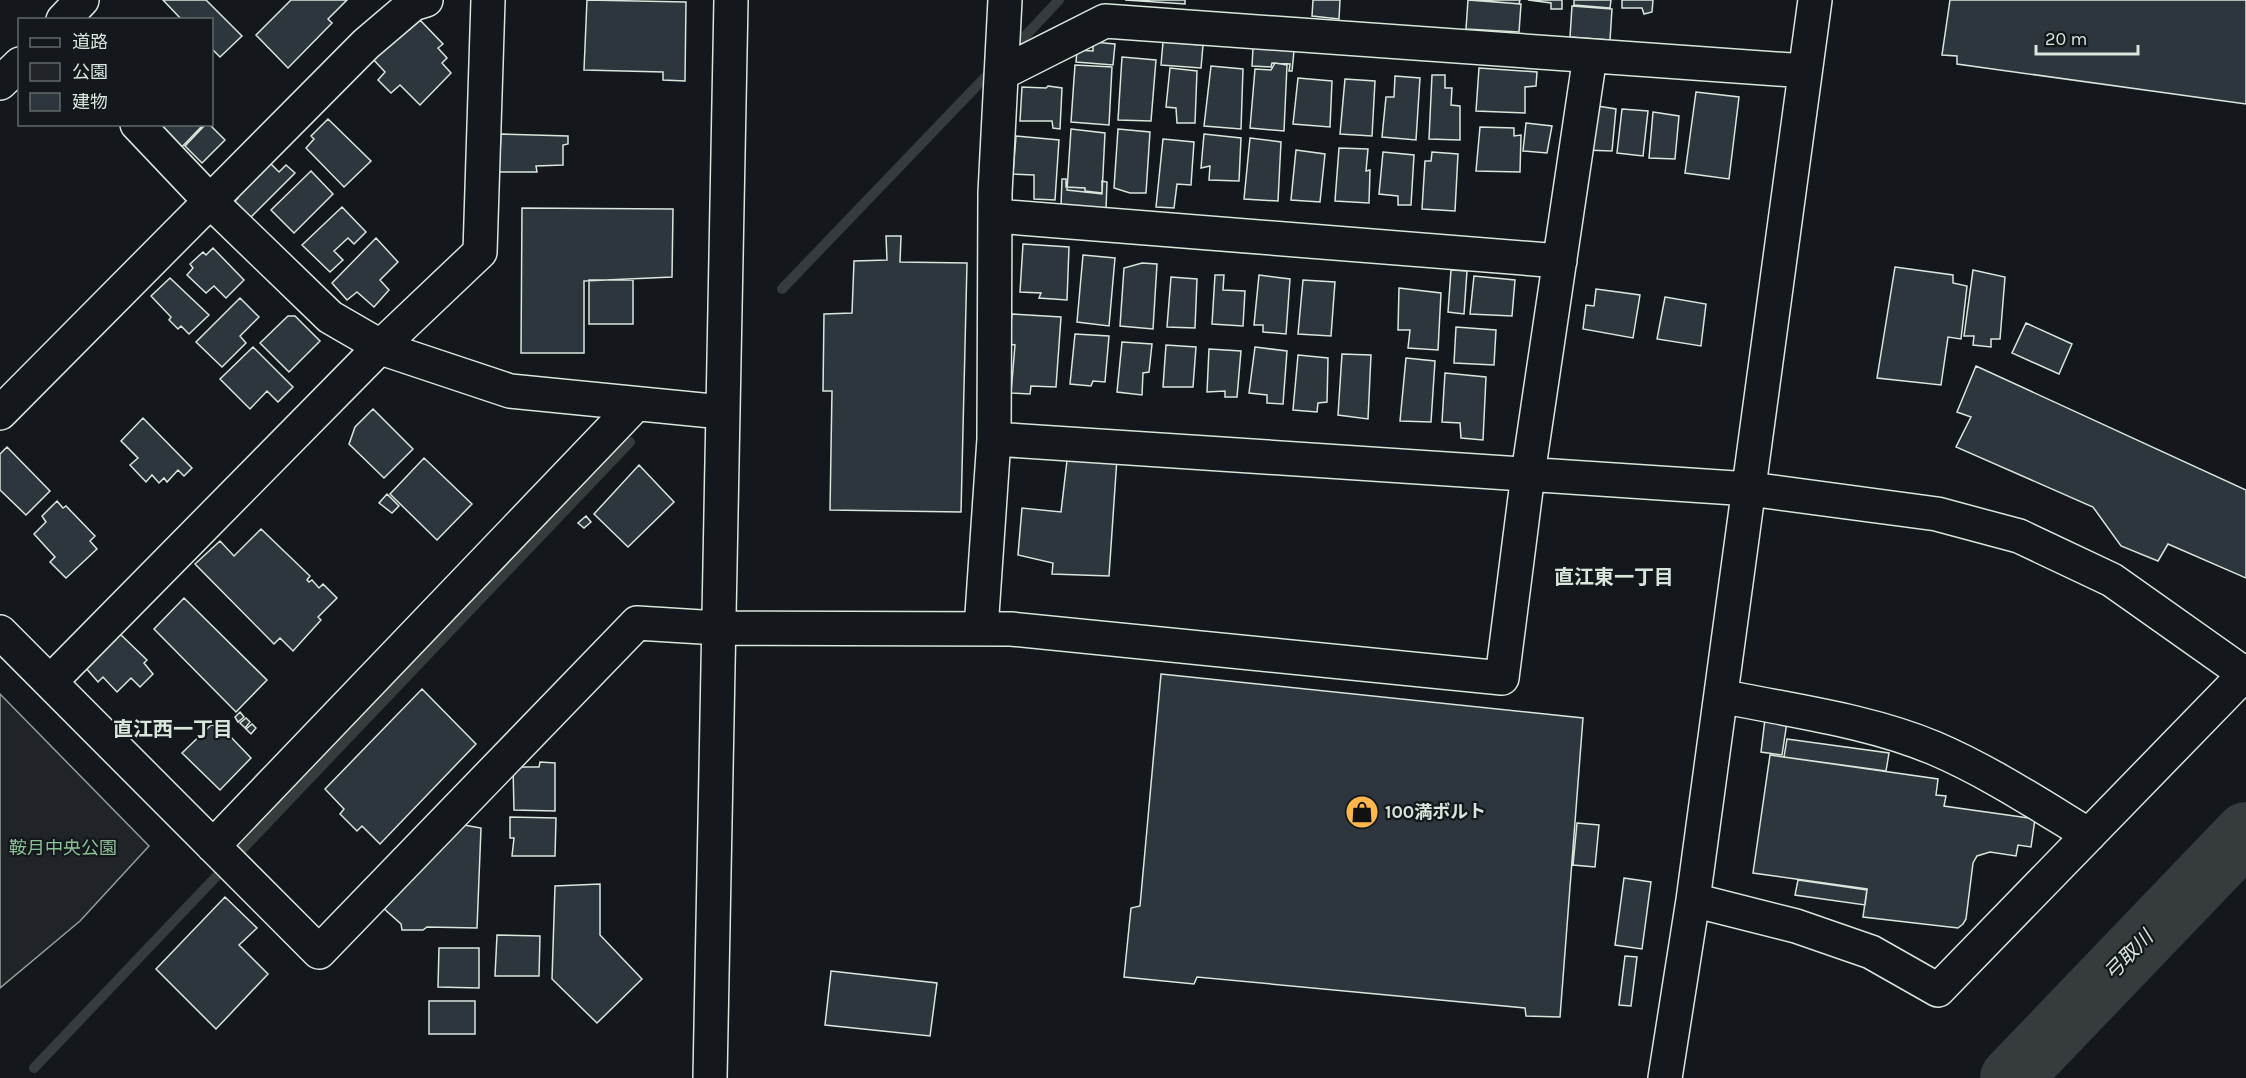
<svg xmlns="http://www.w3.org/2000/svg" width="2246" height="1078" font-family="Karla,'Noto Sans JP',sans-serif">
  <rect width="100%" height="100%" fill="#14181c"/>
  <!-- green -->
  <path fill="#202428" stroke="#939e99" stroke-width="1.5" d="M0 694 149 846 80 921 0 988Z"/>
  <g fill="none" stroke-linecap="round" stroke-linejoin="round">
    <!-- stream -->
    <path stroke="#363b3e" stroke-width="10" d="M1011 51 1059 0
      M782 289 994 68
      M34 1068 630 442"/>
    <!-- river -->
    <path stroke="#363b3e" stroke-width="62" d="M2011 1078 2246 833"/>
  </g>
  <!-- building -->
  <path fill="#2c363c" stroke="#d8e6dc" stroke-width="1.5" d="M163 0H206L242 36 220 57 212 49V20H182Z
    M291 0H347L328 19 332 23 288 68 256 35Z
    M587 0 686 2 685 81 663 80V72L584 70Z
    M1125 0H1185V4Z
    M1313 0H1340L1339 19 1312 16Z
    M1468 0 1521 4 1519 32 1466 29Z
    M1475 0H1520L1519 4Z
    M1528 0H1562V9H1551V3Z
    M1574 0H1611L1610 8 1574 5Z
    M1622 0H1653L1652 12 1644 14 1642 8H1622Z
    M1950 0H2246V104L1957 64V56L1942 55Z
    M1572 6 1612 9 1610 40 1570 37Z
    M420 20 443 44 438 48 447 58 442 63 451 73 420 105 400 85 391 93 378 80 385 72 372 58 404 26 409 30Z
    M1093 42 1115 44 1113 65 1076 62 1077 50 1093 51Z
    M1163 42 1203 45 1201 68 1161 65Z
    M1253 48 1294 51 1292 71H1289L1290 64 1272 63 1271 67 1252 66Z
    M1122 57 1156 60 1151 121 1118 120Z
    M1275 63 1287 65 1284 131 1250 128 1255 69 1271 70Z
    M1075 65 1112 67 1109 125 1071 122Z
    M1211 66 1243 69 1241 129 1204 126Z
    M1170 68 1197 71 1195 123H1177L1176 108 1166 107Z
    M1479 68 1537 72 1536 86 1525 87V113L1476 111Z
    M1432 75H1445V88H1452L1451 105 1460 106V140L1429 139Z
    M1395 76 1420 78 1416 140 1382 137 1386 97H1394Z
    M1298 78 1332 81 1330 127 1293 124Z
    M1345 79 1375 81 1372 136 1340 134Z
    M1048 86 1062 88 1060 129 1053 128 1052 121H1020L1022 87 1046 88Z
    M1696 92 1739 97 1729 179 1685 173Z
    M1591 105 1616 109 1612 151 1584 150Z
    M1622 109 1648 111 1643 156 1617 153Z
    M1653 112 1679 116 1675 159 1649 158Z
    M328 119 371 161 344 187 306 148 314 139 311 136Z
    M1526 123 1552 126 1547 153 1523 151Z
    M150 124H200L202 126 177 152Z
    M206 124H209L225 140 202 163 185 146Z
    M1480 127 1514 128V136L1521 135 1520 172 1476 171Z
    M1071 129 1105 133 1102 194 1067 190Z
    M1118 129 1150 132 1146 193H1130L1114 188Z
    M501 134 568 136V144L563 145V165L536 166 537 172H499Z
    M1204 134 1241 138 1239 181 1209 180 1210 166 1201 168Z
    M1016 136 1059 140 1055 200 1034 199V175L1013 174Z
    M1250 138 1281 142 1278 201 1244 199Z
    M1163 139 1194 142 1191 185 1177 184 1174 208 1156 207Z
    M1339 148 1368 149 1366 171 1370 170 1369 203 1335 201Z
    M1296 150 1325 154 1320 202 1291 200Z
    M1383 152 1414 155 1411 205H1398V196L1379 194Z
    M1432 152 1458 154 1455 211 1422 209 1425 161H1431Z
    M263 156 279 172 286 165 295 173 246 222 230 206 238 198 229 189Z
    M311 171 333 194 294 233 271 210Z
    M1062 179H1066V187L1085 188V191L1102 193V181L1107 182 1106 209 1061 206Z
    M342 207 366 232 354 244 348 238 334 251 343 260 330 272 302 245Z
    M522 208 673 209 672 277 584 281V353H521Z
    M886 236H901L900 262 967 263 961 512 830 510 832 391H823L824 314 852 313 854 261 887 260Z
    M376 238 398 262 380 280 389 290 374 307 357 292 347 300 332 283Z
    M1023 244 1069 247 1067 300 1039 298 1041 293 1020 292Z
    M213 248 244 280 226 298 214 286 206 293 187 275 193 268 190 264 203 252 206 255Z
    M1083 255 1115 258 1109 326 1077 322Z
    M1142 263 1157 264 1153 329 1120 326 1124 268Z
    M1895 267 1953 275V283L1967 286 1961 339 1948 337 1941 385 1877 378Z
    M1451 270 1467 271 1464 314 1448 312Z
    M1973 270 2005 277 2000 339H1991V347L1973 345 1974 336H1964Z
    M1215 275H1224L1223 290 1245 291 1243 326 1212 324Z
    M1259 275 1290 279 1286 334 1263 332V325H1254Z
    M1474 276 1515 280 1512 316 1470 314Z
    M1171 277 1197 279 1195 328 1167 327Z
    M170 278 209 315 189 334 181 326 178 329 169 320 171 317 151 296Z
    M589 280H633V324H589Z
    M1303 280 1335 282 1331 336 1298 334Z
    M1399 288 1441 293 1438 350 1408 348 1410 330H1398Z
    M1596 289 1640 295 1633 338 1583 329 1586 305 1594 306Z
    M1665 297 1706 304 1701 346 1657 339Z
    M240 298 259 317 240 336 246 343 222 367 196 342Z
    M1012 314 1061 317 1056 387 1031 386 1030 394 1011 393 1015 345 1008 344Z
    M288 316H295L320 341 289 372 260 343Z
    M2026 323 2072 344 2059 374 2012 353Z
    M1456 327 1496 330 1494 365 1454 363Z
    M1075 334 1109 336 1105 382 1093 381 1091 386 1070 384Z
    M1122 342 1152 344 1149 372 1143 373 1142 395 1117 392Z
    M1166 345 1196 347 1193 387H1163Z
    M253 347 293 387 278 402 267 391 250 409 220 379Z
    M1255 347 1287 351 1283 404 1267 403V395L1249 393Z
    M1209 349 1241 351 1237 397H1225V391L1207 392Z
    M1342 354 1371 355 1368 419 1338 415Z
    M1298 355 1328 358 1327 402 1318 403 1317 412 1293 410Z
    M1406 358 1435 361 1431 422 1400 421Z
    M1976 366 2246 490V578L2168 544 2158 561 2121 546 2093 507 1956 447 1971 417 1957 412Z
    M1445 373 1486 377 1483 440 1461 438 1460 423 1442 422Z
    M373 409 413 449 384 478 349 444 355 427Z
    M143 418 192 468 184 476 178 470 167 482 164 478 159 483 152 475 146 482 130 465 138 458 121 441Z
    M7 447 50 491 26 515 0 490V454Z
    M1068 452 1117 458 1109 576 1052 574 1053 563 1018 555 1022 508 1061 512Z
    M424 458 472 504 437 540 390 494Z
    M639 465 674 502 628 547 594 514Z
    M387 494 399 506 392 513 379 503Z
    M57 501 63 508 66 506 95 536 90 541 97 549 66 578 50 562 55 557 34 534 46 522 42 516Z
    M586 516 591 522 584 528 578 523Z
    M261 529 310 576 307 580 309 582 312 580 319 588 323 584 337 598 318 617 321 620 293 651 280 638 274 644 195 564 220 541 234 556Z
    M184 598 267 680 236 712 154 629Z
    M119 633 147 660 144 663 153 674 140 687 131 678 117 692 103 677 98 682 85 667Z
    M1161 674 1583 718 1560 1017 1526 1016 1525 1008 1197 977 1194 984 1124 977 1131 908 1140 906Z
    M422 689 476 744 380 844 362 826 357 831 340 814 344 809 325 789Z
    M240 712 244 717 238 722 235 717Z
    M246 718 250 722 245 728 240 723Z
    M1765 719 1787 722 1782 755 1761 752Z
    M212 724 224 736 227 733 251 758 220 790 182 753Z
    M252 724 256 728 251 734 246 729Z
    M1787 739 1889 753 1886 771 1784 757Z
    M1770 755 1938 779 1936 795 1946 796 1944 806 2035 819 2031 847 2018 845 2016 856 1990 852 1977 856 1973 863 1966 919 1963 924 1958 928 1863 917 1867 889 1753 873Z
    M540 762 555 763V811L514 810 513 767H539Z
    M510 817 556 818 555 856H512L514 838H510Z
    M1577 823 1599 825 1595 867 1573 865Z
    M464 825 481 828 477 928 427 927 423 930H402L401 924 382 907Z
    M1624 878 1651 882 1642 949 1615 945Z
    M1798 880 1867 890 1865 905 1795 895Z
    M600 884V935L642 979 597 1023 552 979 555 886Z
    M225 897 257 928 239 945 268 974 216 1029 156 969Z
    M497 935 540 936 539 976H495Z
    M439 948H479V988L438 987Z
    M1625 956 1637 957 1631 1006 1619 1005Z
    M831 971 937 983 930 1036 825 1025Z
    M429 1001H475V1034H429Z"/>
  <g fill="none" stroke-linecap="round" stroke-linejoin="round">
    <defs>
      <path id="minor" d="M63 20 82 0
        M1002 73 1105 21 1805 71
        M0 83 20 64
        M137 124 210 201 330 317 387 350 510 391 722 412
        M996 216 1560 261
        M0 413 366 44 413 4 426 0
        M994 439 1750 489 1937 514 2019 536 2112 580 2245 674 1938 990 1871 952 1796 926 1693 900
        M981 629 994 439 995 193 1005 0
        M0 632 319 952 637 623 718 628 1011 629 1502 678 1528 474 1590 56
        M50 682 381 346 480 252 488 0
        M1721 696C1792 711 1867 720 1934 748 1988 771 2038 804 2089 835
        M213 846 636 404
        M710 1078 731 0
        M1665 1078 1693 900 1815 0"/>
    </defs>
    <!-- minor casing -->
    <use href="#minor" stroke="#d8e6dc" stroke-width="36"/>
    <!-- minor -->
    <use href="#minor" stroke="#14181c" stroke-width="33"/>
  </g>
  <!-- icons -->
  <defs>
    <symbol id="shop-disc" viewBox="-11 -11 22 22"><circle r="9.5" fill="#ffb74d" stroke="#14181c"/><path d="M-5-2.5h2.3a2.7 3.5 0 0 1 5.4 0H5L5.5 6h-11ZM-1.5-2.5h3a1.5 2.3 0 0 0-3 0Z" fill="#111"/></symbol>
  </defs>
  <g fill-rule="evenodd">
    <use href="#shop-disc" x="1343" y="793" width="38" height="38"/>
  </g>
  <g text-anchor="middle" stroke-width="4.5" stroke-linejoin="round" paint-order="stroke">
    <!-- poi labels -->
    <g font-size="18" font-weight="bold" fill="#d8e6dc" stroke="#14181c" text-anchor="start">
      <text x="1385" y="818">100満ボルト</text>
    </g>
    <!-- park labels -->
    <g font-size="18" fill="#8ac095" stroke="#14181c">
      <text x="63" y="854">鞍月中央公園</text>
    </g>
    <!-- neighbourhood labels -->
    <g font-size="20" font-weight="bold" fill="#d8e6dc" stroke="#14181c">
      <text x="1614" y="584">直江東一丁目</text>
      <text x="173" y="736">直江西一丁目</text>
    </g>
    <!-- water labels -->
    <g font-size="20" font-style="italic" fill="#d8e6dc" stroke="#14181c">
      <text transform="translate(2128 955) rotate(-46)" y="7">弓取川</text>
    </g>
  </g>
  <!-- legend -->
  <rect x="18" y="18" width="195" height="108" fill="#14181c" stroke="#626a69" stroke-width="1.5"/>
  <rect x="30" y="38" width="30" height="9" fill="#14181c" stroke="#626a69" stroke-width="1.5"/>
  <text x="72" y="48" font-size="18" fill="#d8e6dc">道路</text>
  <rect x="30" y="63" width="30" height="18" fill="#202428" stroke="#626a69" stroke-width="1.5"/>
  <text x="72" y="78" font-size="18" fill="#d8e6dc">公園</text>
  <rect x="30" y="93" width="30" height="18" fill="#2c363c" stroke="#626a69" stroke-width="1.5"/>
  <text x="72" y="108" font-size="18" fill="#d8e6dc">建物</text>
  <!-- scale -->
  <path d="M2036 45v9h102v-9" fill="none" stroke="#d8e6dc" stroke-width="3"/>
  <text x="2045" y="45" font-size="18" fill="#d8e6dc" stroke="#14181c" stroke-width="4.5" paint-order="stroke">20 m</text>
</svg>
